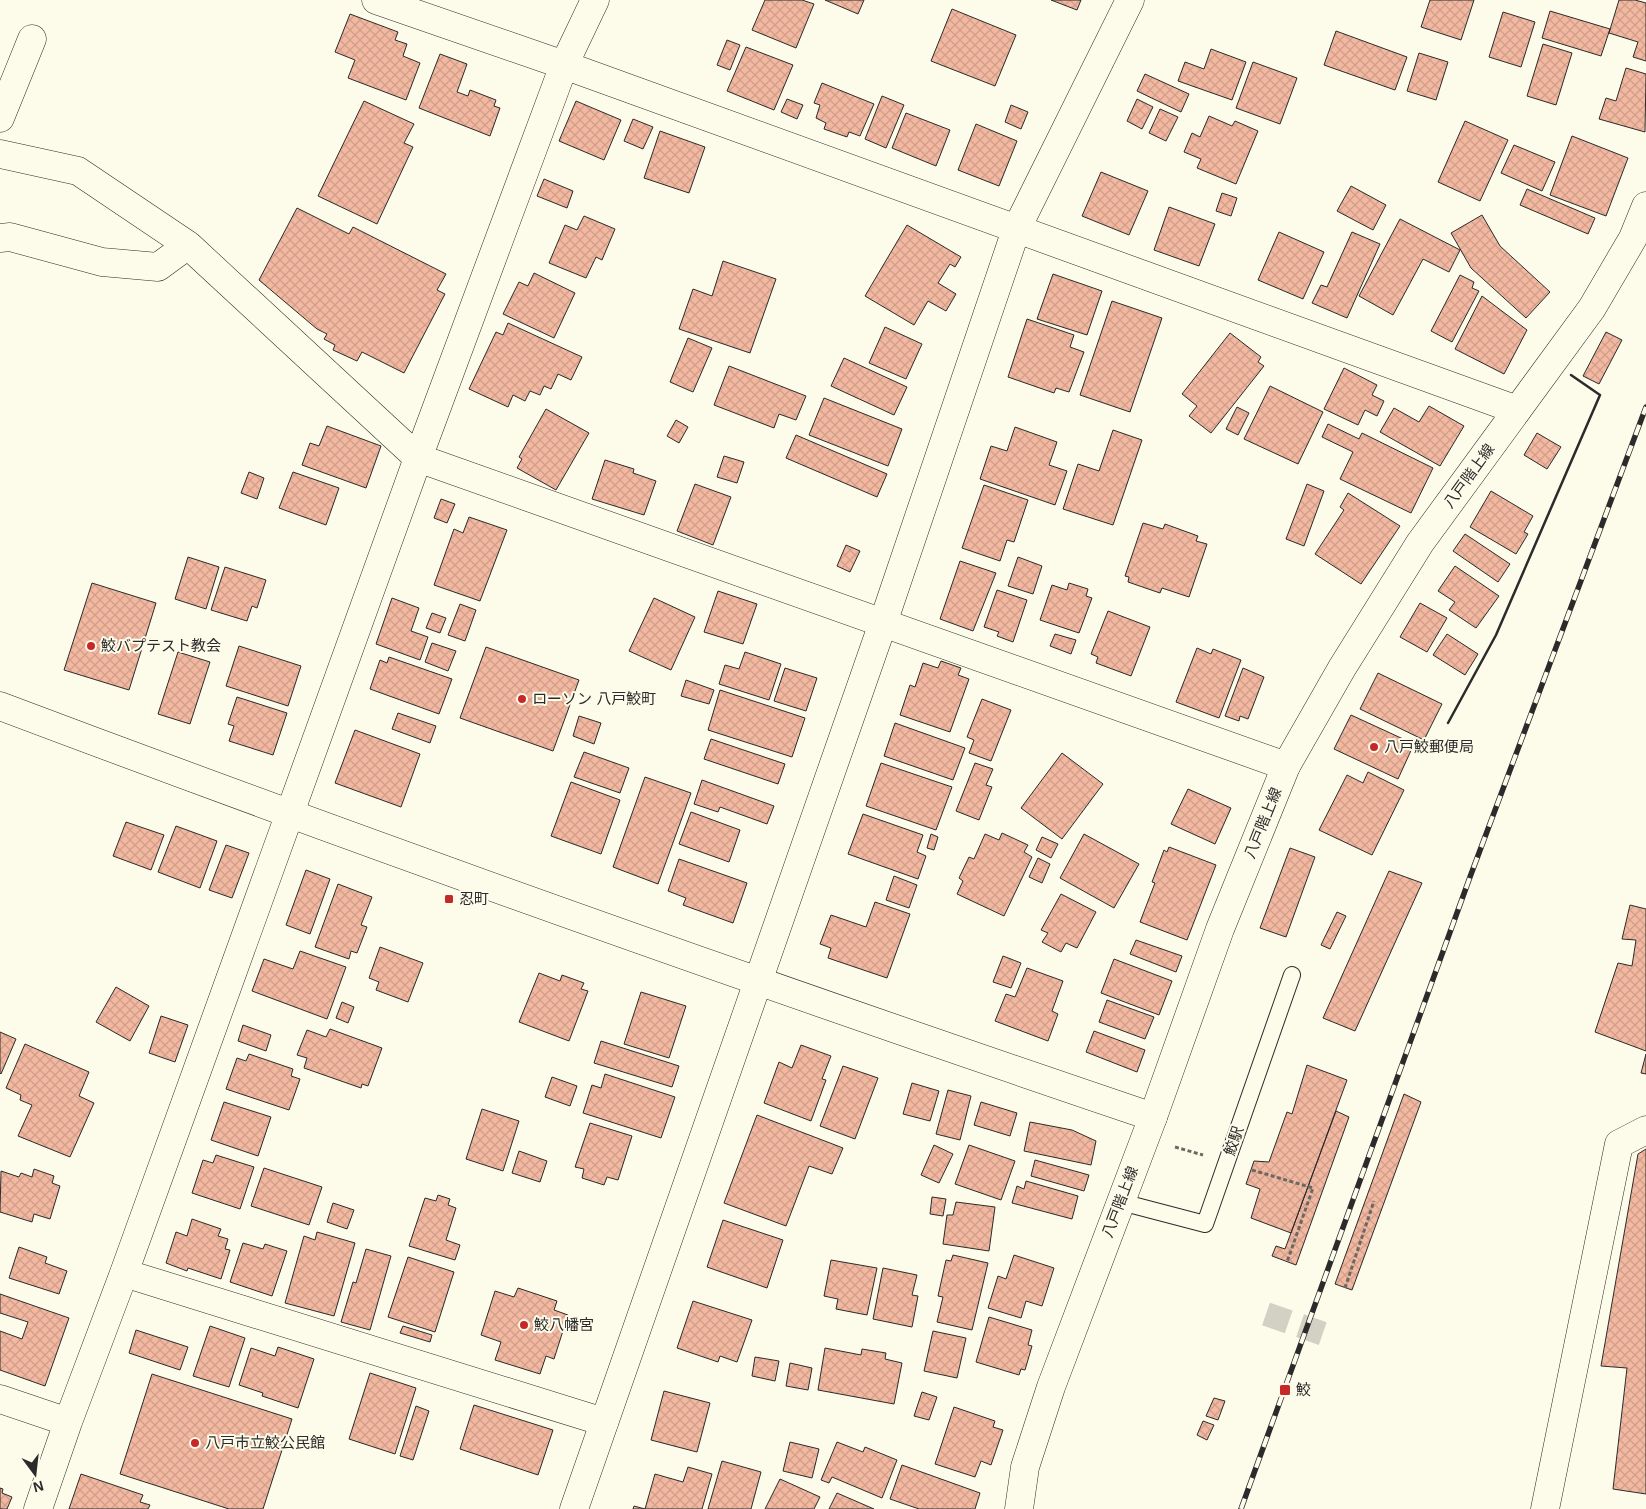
<svg xmlns="http://www.w3.org/2000/svg" width="1646" height="1509" font-family="Arial,'Noto Sans JP',sans-serif">
  <defs>
    <pattern id="building-cross-hatch" width="8" height="8" patternUnits="userSpaceOnUse" patternTransform="scale(1.25)"><rect width="8" height="8" fill="#f2b8a0"/><path d="M0 0l8 8M0 8l8-8" fill="none" stroke="#d09e8a"/></pattern>
  </defs>
  <rect width="100%" height="100%" fill="#fdfbea"/>
  <!-- building -->
  <path fill="url(#building-cross-hatch)" stroke="#2b2b2b" d="M765 0H802L814 4 796 48 752 30Z
    M825 0H864L858 14Z
    M1051 0H1081L1077 10Z
    M1430 0H1474L1461 40 1421 27Z
    M1619 0H1635L1646 3V61L1633 57 1638 42 1609 33Z
    M952 9 1016 35 995 86 931 61Z
    M1550 11 1610 29 1601 56 1542 38Z
    M1503 12 1535 22 1521 67 1489 57Z
    M350 14 398 32 395 40 407 44 403 56 420 63 406 100 348 78 355 60 335 52Z
    M1336 31 1407 57 1395 90 1324 65Z
    M727 40 740 45 730 70 717 65Z
    M1543 44 1572 53 1556 105 1527 96Z
    M746 47 793 65 774 110 727 91Z
    M1211 49 1246 62 1232 100 1178 81 1185 62 1204 69Z
    M1419 53 1448 62 1436 100 1407 91Z
    M440 54 467 64 457 92 468 96 470 90 496 100 494 106 500 108 490 136 419 108Z
    M1253 62 1297 78 1280 124 1236 108Z
    M1626 68 1646 74 1645 132 1599 119 1606 98 1616 101Z
    M1145 74 1189 94 1181 112 1137 91Z
    M822 83 874 104 860 136 849 132 847 137 824 129 826 123 816 118 820 105 814 103Z
    M882 96 904 105 886 148 865 139Z
    M787 99 803 105 797 119 781 112Z
    M1137 99 1153 107 1142 129 1127 121Z
    M364 101 414 124 404 143 413 147 377 224 318 196Z
    M576 101 621 120 604 160 559 141Z
    M1011 105 1028 112 1021 129 1005 122Z
    M1160 109 1178 117 1166 141 1149 133Z
    M906 113 950 130 936 166 892 148Z
    M1209 116 1232 126 1235 121 1258 131 1236 184 1197 168 1201 159 1184 152 1192 133 1200 137Z
    M633 119 653 127 643 149 624 141Z
    M1465 121 1508 140 1480 201 1438 182Z
    M976 124 1017 141 999 186 958 170Z
    M660 131 705 147 689 193 644 178Z
    M1572 136 1628 158 1606 216 1550 195Z
    M1514 145 1555 162 1542 191 1501 173Z
    M1101 172 1148 191 1129 235 1082 216Z
    M544 179 573 191 567 208 537 196Z
    M1351 186 1386 205 1373 230 1337 211Z
    M1527 189 1595 218 1588 234 1520 205Z
    M1222 193 1237 198 1231 216 1216 211Z
    M1169 207 1215 224 1199 266 1154 250Z
    M297 208 349 234 353 227 446 274 437 290 445 294 404 373 362 352 357 361 333 350 335 345 324 339 327 334 317 329 259 280Z
    M1482 215 1500 246 1550 292 1526 318 1471 268 1451 233Z
    M584 216 615 229 602 260 596 257 586 278 549 263 565 225 577 230Z
    M1400 219 1460 250 1449 272 1423 259 1393 315 1359 296Z
    M907 225 961 257 955 267 950 264 938 283 956 294 946 311 928 301 914 325 865 296Z
    M1279 232 1324 252 1303 299 1258 280Z
    M1352 232 1380 244 1347 318 1312 303 1321 285 1327 287Z
    M723 261 776 279 750 353 679 329 693 289 712 296Z
    M534 273 575 293 554 338 503 314 519 282 528 286Z
    M1053 274 1102 291 1087 335 1037 319Z
    M1460 275 1474 282 1472 288 1479 291 1452 342 1431 331Z
    M1482 296 1527 330 1504 374 1455 349Z
    M1112 301 1162 318 1130 412 1080 395Z
    M1027 319 1074 335 1070 347 1084 352 1069 392 1056 388 1054 393 1008 377Z
    M508 323 582 357 571 380 558 374 551 389 544 386 540 395 530 391 525 401 513 395 508 407 469 389 496 332 503 335Z
    M885 327 922 344 906 379 869 363Z
    M1606 332 1622 340 1599 384 1583 376Z
    M1230 333 1261 357 1258 362 1264 366 1211 433 1189 416 1197 406 1182 394Z
    M688 338 712 348 693 392 670 382Z
    M844 358 907 387 894 415 831 386Z
    M729 366 806 396 796 420 779 414 774 428 714 405Z
    M1344 368 1377 385 1372 395 1384 401 1377 416 1365 410 1358 425 1324 409Z
    M1270 386 1323 412 1298 464 1244 439Z
    M824 398 902 429 888 466 809 435Z
    M1429 406 1464 426 1440 466 1380 432 1394 408 1419 422Z
    M1237 407 1249 413 1238 435 1226 429Z
    M546 409 589 433 556 490 517 468 522 459 519 457Z
    M676 420 688 427 679 443 667 436Z
    M1328 424 1359 439 1362 433 1433 468 1411 513 1340 479 1353 452 1322 437Z
    M327 426 381 446 366 488 302 465 310 443 319 446Z
    M1015 427 1057 442 1049 465 1067 471 1055 505 980 479 991 446 1007 451Z
    M1113 430 1142 440 1113 525 1063 509 1078 464 1099 471Z
    M1537 433 1561 447 1547 469 1524 455Z
    M796 435 887 474 877 497 786 458Z
    M724 456 744 462 737 483 717 477Z
    M605 460 634 469 633 473 656 481 644 515 592 499Z
    M249 472 264 478 257 499 241 493Z
    M293 472 339 488 326 525 279 508Z
    M695 484 731 497 713 545 677 531Z
    M1307 484 1324 491 1304 546 1286 539Z
    M984 485 1028 500 1014 542 1007 540 1000 561 962 548Z
    M1491 491 1533 516 1524 532 1528 534 1516 554 1470 527Z
    M1348 493 1400 526 1361 584 1315 554 1344 510 1340 507Z
    M441 499 455 504 447 523 434 518Z
    M469 517 507 530 480 601 434 585 454 529 463 533Z
    M1143 523 1163 529 1165 524 1198 536 1196 541 1207 544 1189 597 1162 588 1160 593 1128 582 1129 577 1125 576Z
    M1465 534 1510 564 1498 582 1453 551Z
    M846 545 860 551 850 572 837 566Z
    M188 557 219 567 206 609 175 599Z
    M1018 557 1042 566 1033 594 1008 586Z
    M960 561 996 573 973 631 940 619Z
    M1455 566 1499 596 1476 628 1449 610 1455 602 1438 591Z
    M225 567 266 580 257 608 252 606 247 621 211 610Z
    M92 583 156 603 129 690 64 670Z
    M1069 583 1088 589 1086 596 1092 598 1079 633 1040 620 1052 585 1067 590Z
    M997 590 1027 600 1013 642 997 636 999 632 984 627Z
    M718 591 757 604 743 644 704 632Z
    M392 598 419 608 411 631 428 637 420 660 376 644Z
    M654 598 695 617 671 670 629 651Z
    M1420 603 1447 618 1427 652 1400 637Z
    M460 604 476 610 465 641 448 635Z
    M1108 611 1150 627 1131 676 1096 663 1098 657 1091 654Z
    M432 613 446 618 440 633 426 628Z
    M1055 634 1076 640 1071 654 1050 646Z
    M1447 634 1478 654 1465 675 1433 655Z
    M432 643 456 651 448 671 425 662Z
    M239 646 301 666 288 706 226 686Z
    M486 647 579 680 553 751 460 718Z
    M1197 648 1211 654 1213 649 1241 660 1219 718 1176 702Z
    M178 652 210 662 190 724 158 714Z
    M745 652 781 664 769 700 719 684 725 665 739 669Z
    M389 657 452 679 439 714 370 689 380 660 387 663Z
    M941 661 961 668 958 675 969 679 950 732 900 715 910 685 915 687 923 663 938 668Z
    M785 668 817 678 806 711 774 701Z
    M1243 668 1264 677 1248 719 1240 716 1239 721 1225 716Z
    M1378 673 1442 704 1424 740 1360 709Z
    M686 680 714 690 709 704 681 696Z
    M720 690 805 718 792 757 708 730Z
    M237 697 287 713 273 755 229 741 234 726 228 724Z
    M982 699 1011 710 991 761 969 753 974 740 967 737Z
    M398 713 436 726 430 743 392 729Z
    M1351 715 1414 744 1398 779 1334 749Z
    M579 716 601 723 594 744 573 736Z
    M895 723 965 748 953 780 884 756Z
    M355 730 420 754 401 807 335 783Z
    M711 739 785 764 778 784 704 759Z
    M584 752 629 768 620 793 574 777Z
    M1062 753 1103 784 1062 839 1021 808Z
    M881 763 952 787 936 830 866 806Z
    M975 763 993 769 986 785 992 787 979 820 956 811Z
    M1368 772 1404 790 1372 855 1319 830 1347 775 1363 783Z
    M645 777 691 793 658 884 613 867Z
    M702 780 774 806 767 824 720 807 718 812 694 804Z
    M571 782 620 800 601 854 551 836Z
    M1188 789 1231 808 1215 844 1171 824Z
    M691 812 740 830 729 862 679 844Z
    M863 814 923 835 917 852 926 856 918 879 848 854Z
    M126 822 164 835 151 870 113 856Z
    M176 826 217 841 200 888 158 872Z
    M1002 833 1028 845 1024 852 1032 857 1004 916 957 894 963 881 959 878 969 857 974 859 985 834 999 840Z
    M931 834 938 837 934 850 927 848Z
    M1084 834 1139 864 1114 908 1060 878Z
    M1042 837 1058 844 1051 858 1036 850Z
    M226 845 249 853 232 898 209 890Z
    M1169 847 1216 865 1187 940 1140 922 1155 883 1152 882 1164 850 1167 852Z
    M1290 848 1315 857 1286 937 1260 928Z
    M1038 858 1050 864 1042 883 1029 877Z
    M679 859 747 883 733 923 683 905 686 898 668 891Z
    M306 870 330 879 310 934 286 925Z
    M1389 871 1422 883 1355 1031 1323 1018Z
    M894 876 917 885 909 908 886 900Z
    M338 884 372 897 361 925 367 927 357 953 351 951 349 959 315 947Z
    M1061 894 1096 912 1077 948 1066 943 1061 952 1042 942 1048 933 1041 930Z
    M875 902 910 914 887 978 828 958 831 948 820 944 831 915 866 927Z
    M1630 905 1646 909V1051L1595 1032 1618 963 1632 966 1636 940 1622 939Z
    M1337 912 1346 916 1330 949 1321 945Z
    M1136 940 1182 956 1176 972 1130 954Z
    M380 947 423 963 408 1002 376 990 379 982 369 978Z
    M300 951 346 967 327 1019 252 991 264 959 293 969Z
    M1003 956 1021 963 1011 988 993 982Z
    M1114 959 1172 981 1159 1015 1101 993Z
    M1027 968 1063 981 1052 1011 1058 1014 1048 1041 995 1021 1006 994 1015 997Z
    M539 973 560 981 562 975 584 983 581 989 588 991 569 1041 519 1022Z
    M116 987 149 1006 130 1041 96 1022Z
    M641 992 686 1006 669 1058 624 1044Z
    M1107 1000 1154 1017 1145 1039 1099 1022Z
    M342 1002 354 1007 348 1023 336 1018Z
    M161 1016 188 1025 175 1062 149 1053Z
    M243 1025 271 1035 266 1051 238 1041Z
    M330 1029 382 1048 368 1086 362 1084 361 1088 304 1068 307 1058 297 1055 307 1030 326 1037Z
    M1094 1031 1145 1050 1137 1072 1086 1052Z
    M0 1032 16 1039 1 1074 0 1073Z
    M601 1041 679 1066 672 1087 594 1063Z
    M25 1044 89 1072 79 1096 94 1103 70 1157 18 1136 32 1105 20 1100 21 1095 6 1088Z
    M801 1045 831 1056 822 1079 826 1080 811 1121 764 1103 779 1062 792 1068Z
    M249 1054 293 1069 291 1076 300 1079 289 1110 226 1089 237 1058 246 1061Z
    M1646 1054V1074L1641 1073Z
    M1307 1065 1347 1080 1291 1233 1251 1218 1260 1189 1246 1184 1254 1161 1269 1162 1287 1112 1292 1114Z
    M843 1066 878 1078 855 1139 820 1126Z
    M605 1074 675 1097 661 1138 583 1113 592 1085 601 1088Z
    M552 1077 577 1086 570 1106 545 1097Z
    M912 1083 939 1091 930 1121 903 1114Z
    M948 1090 971 1096 960 1140 936 1134Z
    M1404 1094 1421 1102 1352 1290 1335 1284Z
    M224 1102 271 1117 258 1156 211 1140Z
    M981 1102 1017 1113 1010 1136 974 1125Z
    M482 1109 519 1121 503 1171 466 1159Z
    M1336 1111 1349 1117 1296 1265 1272 1256 1276 1246 1285 1249Z
    M757 1115 843 1148 832 1174 809 1166 786 1226 724 1203Z
    M1030 1122 1072 1130 1096 1141 1091 1165 1024 1151Z
    M590 1123 632 1136 618 1180 607 1177 604 1185 582 1178 584 1169 575 1167Z
    M934 1145 953 1154 939 1183 921 1175Z
    M969 1145 1015 1161 1001 1200 955 1184Z
    M1646 1149V1494L1613 1489 1627 1368 1601 1366 1638 1154Z
    M519 1151 547 1161 540 1182 512 1173Z
    M216 1155 254 1167 240 1209 192 1193 203 1160 213 1163Z
    M1035 1160 1089 1175 1084 1191 1031 1176Z
    M264 1168 322 1187 309 1225 251 1206Z
    M34 1169 54 1176 52 1183 60 1186 50 1219 34 1214 32 1222 0 1212 1 1171 19 1177 21 1173 32 1177Z
    M1026 1181 1078 1196 1072 1219 1012 1203 1017 1186 1024 1189Z
    M438 1195 450 1199 448 1205 456 1208 446 1240 460 1245 455 1260 409 1246 425 1198 436 1201Z
    M932 1197 946 1199 943 1216 930 1214Z
    M956 1202 995 1207 989 1251 943 1244 947 1215H953Z
    M333 1203 354 1210 347 1229 327 1222Z
    M192 1219 221 1229 218 1236 228 1239 225 1249 230 1250 221 1279 188 1268 187 1271 166 1263 176 1232 187 1236Z
    M723 1220 783 1240 767 1288 707 1267Z
    M317 1232 355 1243 334 1316 285 1303 304 1236 315 1240Z
    M243 1243 263 1249 265 1244 287 1251 272 1296 230 1282Z
    M19 1247 47 1257 45 1263 67 1271 59 1294 9 1278Z
    M366 1249 391 1256 370 1330 341 1322 353 1282 356 1283Z
    M953 1255 988 1263 972 1330 937 1322 943 1297 938 1296 946 1260 951 1261Z
    M1014 1255 1054 1268 1042 1306 1026 1301 1021 1318 988 1308 998 1276 1006 1279Z
    M408 1257 454 1272 435 1332 388 1317Z
    M831 1260 877 1268 867 1315 836 1309 838 1299 824 1296Z
    M883 1268 917 1275 912 1295 918 1296 912 1327 873 1319Z
    M518 1288 557 1301 554 1310 568 1315 554 1359 546 1356 540 1374 495 1360 501 1342 481 1335 495 1291 514 1297Z
    M0 1294 69 1318 45 1386 0 1370V1331L22 1339 28 1322 0 1313Z
    M693 1301 752 1320 737 1362 720 1356 718 1362 677 1348Z
    M989 1317 1032 1330 1028 1345 1032 1346 1025 1370 1021 1369 1019 1375 976 1362Z
    M210 1326 245 1338 229 1387 193 1376Z
    M403 1326 432 1335 430 1342 400 1333Z
    M136 1330 188 1347 180 1370 129 1353Z
    M933 1331 966 1338 957 1378 924 1371Z
    M278 1347 314 1359 298 1408 262 1396 263 1393 239 1385 251 1348 275 1356Z
    M825 1348 861 1355 862 1349 886 1353 885 1359 902 1363 894 1404 818 1390Z
    M755 1357 779 1361 775 1381 752 1376Z
    M790 1363 812 1368 808 1390 786 1386Z
    M370 1373 416 1388 395 1454 349 1439Z
    M152 1374 292 1419 263 1509H229L120 1474Z
    M664 1391 710 1403 697 1452 651 1440Z
    M922 1392 937 1397 929 1420 914 1416Z
    M1214 1398 1225 1401 1218 1420 1206 1416Z
    M474 1405 553 1430 538 1475 460 1449Z
    M416 1406 429 1411 413 1460 400 1456Z
    M954 1407 995 1421 993 1427 1003 1430 991 1465 981 1461 975 1477 935 1464Z
    M1203 1421 1214 1425 1207 1440 1197 1435Z
    M790 1442 819 1449 812 1478 783 1471Z
    M837 1442 863 1452 865 1447 897 1460 882 1498 832 1477 829 1483 821 1480Z
    M722 1461 761 1472 751 1509H708Z
    M902 1465 980 1493 975 1509H919L890 1499Z
    M688 1467 712 1474 702 1509H633L634 1506 645 1509 655 1474 683 1482Z
    M81 1474 143 1495 140 1502 150 1505 148 1509H69Z
    M780 1479 820 1497 814 1509H765Z
    M0 1488 3 1489 2 1493 12 1497 7 1509H0Z
    M837 1493 874 1509H829Z"/>
  <g fill="none" stroke-linecap="round" stroke-linejoin="round">
    <!-- pedestrian-tunnel -->
    <path stroke="#d3d1c4" stroke-width="24" stroke-dasharray="24 12" stroke-linecap="butt" d="M1266 1314 1327 1335"/>
    <defs>
      <path id="service" d="M1121 1202 1205 1224 1292 975"/>
      <path id="minor" d="M376 0 564 65 1517 410
        M0 118 32 39
        M0 154 78 171 188 245 418 458 1286 766
        M0 238 10 237 102 262 158 267 188 245
        M124 1273 604 1422
        M0 1399 68 1422
        M38 1509 68 1422 124 1273 418 458 564 65 595 0
        M1545 1509 1619 1144 1646 1130"/>
      <path id="tertiary" d="M0 706C382 850 766 986 1153 1117
        M574 1509 883 623 1016 230 1130 0"/>
      <path id="primary" d="M1019 1509 1025 1467 1051 1387 1153 1117 1220 929 1286 766 1342 668 1420 543 1592 308 1633 238 1646 206"/>
    </defs>
    <!-- service casing -->
    <use href="#service" stroke="#2b2b2b" stroke-width="18"/>
    <!-- minor casing -->
    <use href="#minor" stroke="#2b2b2b" stroke-width="29"/>
    <!-- tertiary casing -->
    <use href="#tertiary" stroke="#2b2b2b" stroke-width="29"/>
    <!-- primary casing -->
    <use href="#primary" stroke="#2b2b2b" stroke-width="29"/>
    <!-- path -->
    <path stroke="#6a6964" stroke-width="3" stroke-dasharray="4 2.5" stroke-linecap="butt" d="M1175 1147 1203 1155
      M1252 1170 1313 1188 1287 1262
      M1345 1288 1374 1201"/>
    <!-- service -->
    <use href="#service" stroke="#fdfbea" stroke-width="16"/>
    <!-- minor -->
    <use href="#minor" stroke="#fdfbea" stroke-width="28"/>
    <!-- tertiary -->
    <use href="#tertiary" stroke="#fdfbea" stroke-width="28"/>
    <!-- primary -->
    <use href="#primary" stroke="#fdfbea" stroke-width="28"/>
    <defs>
      <path id="rail" d="M1241 1509 1470 877 1646 407"/>
    </defs>
    <!-- rail casing -->
    <use href="#rail" stroke="#2b2b2b" stroke-width="5.5"/>
    <!-- rail -->
    <use href="#rail" stroke="#fdfbea" stroke-width="4" stroke-dasharray="11" stroke-linecap="butt"/>
    <!-- wall -->
    <path stroke="#2b2b2b" stroke-width="2.5" d="M1448 723 1496 635 1600 395 1571 375"/>
  </g>
  <!-- markers -->
  <g fill="#c62828" stroke="#fdfbea" stroke-width="2">
    <circle cx="91" cy="646" r="5"/>
    <circle cx="522" cy="699" r="5"/>
    <circle cx="1374" cy="747" r="5"/>
    <rect x="444" y="894" width="10" height="10" rx="2.5"/>
    <circle cx="524" cy="1325" r="5"/>
    <rect x="1279" y="1384" width="12" height="12" rx="2.5"/>
    <circle cx="195" cy="1443" r="5"/>
  </g>
  <g text-anchor="middle" stroke-width="4" stroke-linejoin="round" paint-order="stroke">
    <!-- street labels -->
    <g font-size="15" fill="#2b2b2b" stroke="#fdfbea">
      <text transform="translate(1469 476) rotate(-54)" y="5">八戸階上線</text>
      <text transform="translate(1263 823) rotate(-68)" y="5">八戸階上線</text>
      <text transform="translate(1234 1141) rotate(-71)" y="5">鮫駅</text>
      <text transform="translate(1120 1202) rotate(-69)" y="5">八戸階上線</text>
    </g>
    <!-- poi labels -->
    <g font-size="15" fill="#2b2b2b" stroke="#fdfbea" text-anchor="start">
      <text x="101" y="651">鮫バプテスト教会</text>
      <text x="532" y="704">ローソン 八戸鮫町</text>
      <text x="1384" y="752">八戸鮫郵便局</text>
      <text x="459" y="904">忍町</text>
      <text x="534" y="1330">鮫八幡宮</text>
      <text x="1296" y="1395">鮫</text>
      <text x="205" y="1448">八戸市立鮫公民館</text>
    </g>
  </g>
  <!-- north arrow -->
  <g transform="translate(35 1474) rotate(165)" stroke="#fdfbea" stroke-width="4" paint-order="stroke">
  <path d="M0-4L9 19L0 12L-9 19Z" fill="#2b2b2b"/>
  <text y="-8" font-size="14" font-weight="bold" text-anchor="middle" fill="#2b2b2b">N</text>
  </g>
</svg>
